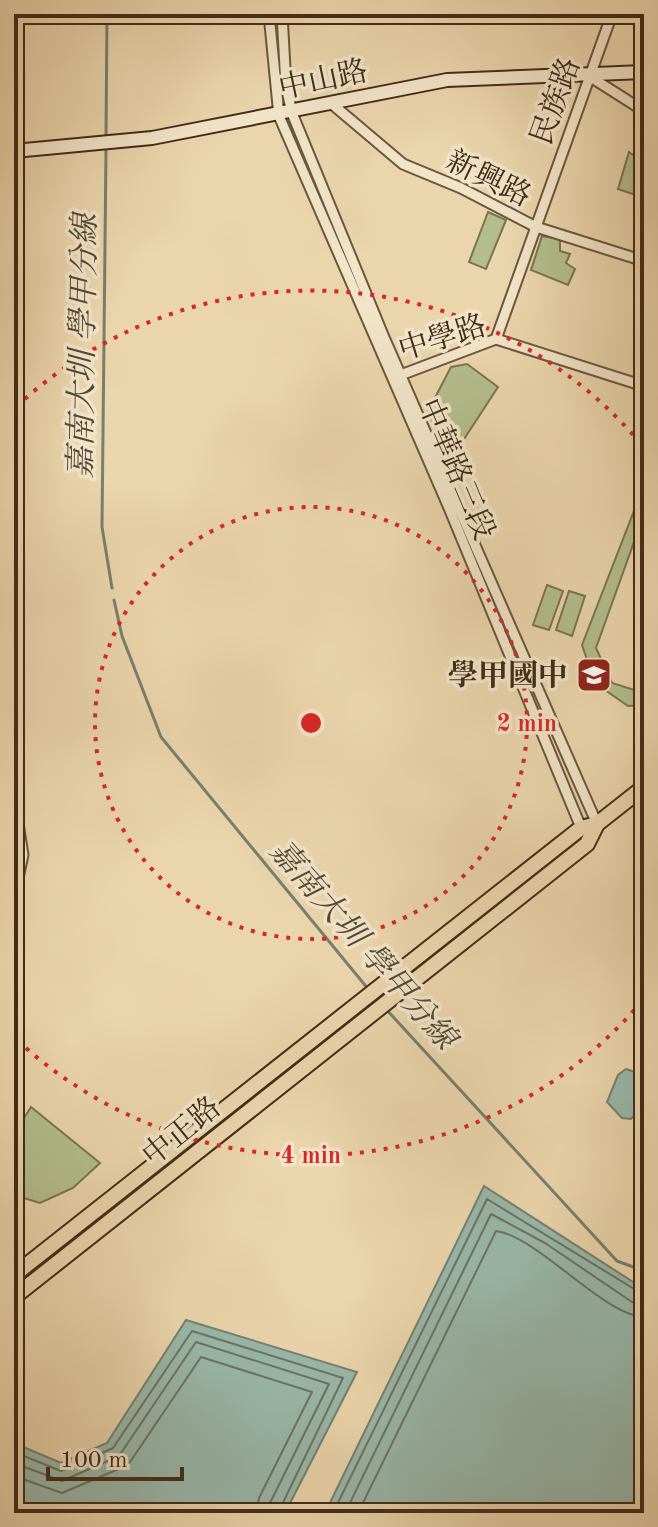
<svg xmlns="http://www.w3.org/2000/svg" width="658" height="1527" font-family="'Old Standard TT','Noto Serif TC',serif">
  <rect width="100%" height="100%" fill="#ebd5ac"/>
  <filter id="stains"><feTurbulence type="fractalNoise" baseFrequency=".0025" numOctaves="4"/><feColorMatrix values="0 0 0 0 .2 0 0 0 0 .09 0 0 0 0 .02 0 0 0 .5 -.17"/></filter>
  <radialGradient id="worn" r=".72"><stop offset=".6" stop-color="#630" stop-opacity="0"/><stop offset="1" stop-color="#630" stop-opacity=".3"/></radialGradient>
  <!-- green -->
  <path fill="#b3be8c" stroke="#7a7452" stroke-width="2" d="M629 152 644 163V187L636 195 618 189Z
    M488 212 506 220 486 269 469 262Z
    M542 236 560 239V251L570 254 566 263 575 269 568 285 531 270Z
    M467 364 498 387 449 462 428 411 451 367Z
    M644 497V514L596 648 612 683 644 693V705L628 706 595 683 582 645 637 503Z
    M547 585 563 591 549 630 533 625Z
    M569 591 585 596 572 636 556 630Z
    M31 1107 100 1163 73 1188 40 1203 14 1195V1134Z"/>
  <!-- water -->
  <path fill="#98b8ab" stroke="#768071" stroke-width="2" d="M626 1069 644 1075V1104L631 1119 622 1118 607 1102 618 1075Z
    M484 1186 644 1289V1513H325Z
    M186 1320 357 1372 285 1513H14V1443L61 1463 107 1443Z"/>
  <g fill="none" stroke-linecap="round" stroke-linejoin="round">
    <!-- shore -->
    <path stroke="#6d7262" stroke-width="2" d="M14 1452 61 1471 113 1448 192 1331 343 1378 278 1513
      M14 1463 62 1481 119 1456 196 1342 329 1384 270 1503 268 1513
      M14 1476 62 1493 128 1465 201 1357 312 1392 259 1498 256 1513
      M333 1513 487 1199 644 1295
      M345 1513 491 1214 545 1243 632 1302 644 1305
      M358 1513 496 1231C537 1236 603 1315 644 1317"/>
    <!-- stream -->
    <path stroke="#768071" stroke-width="3" d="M106 135 107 14
      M106 151 102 527 112 588
      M114 600 122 636 161 737 369 990
      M385 1008 617 1261 644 1271"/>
    <defs>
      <path id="minor" d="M269 14 279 116 449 508 582 830
        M282 14 286 86 292 113 383 335 597 824
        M589 76 644 111
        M332 104 403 164 461 188 536 227 644 261
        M496 339 612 14
        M398 376 496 339 644 386
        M14 798 23 855 14 897"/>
      <path id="secondary" d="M14 151 152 138 447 80 644 72"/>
      <path id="primary" d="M14 1275 581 828 597 824
        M14 1297 587 844 597 824 644 787"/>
    </defs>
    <!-- minor casing -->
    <use href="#minor" stroke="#6c563e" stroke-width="13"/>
    <!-- secondary casing -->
    <use href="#secondary" stroke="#422b19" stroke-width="16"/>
    <!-- primary casing -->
    <use href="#primary" stroke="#422b19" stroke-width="18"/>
    <!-- minor -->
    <use href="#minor" stroke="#f2e4c9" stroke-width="9"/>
    <!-- secondary -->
    <use href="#secondary" stroke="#f2e4c9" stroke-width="12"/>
    <!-- primary -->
    <use href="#primary" stroke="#ebd5ac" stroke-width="14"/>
  </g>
  <!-- distance rings -->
  <g fill="none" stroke="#d62828" stroke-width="4" stroke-dasharray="4 8">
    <circle cx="311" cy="723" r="216"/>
    <path d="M642 1001A432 432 0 0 1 16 1039M16 407A432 432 0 0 1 642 445"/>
  </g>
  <!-- icons -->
  <defs>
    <symbol id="school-square" viewBox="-11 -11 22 22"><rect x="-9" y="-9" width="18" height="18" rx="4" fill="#8f2418" stroke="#f2e4c9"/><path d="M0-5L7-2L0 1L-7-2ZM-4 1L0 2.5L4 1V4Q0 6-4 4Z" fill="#fff"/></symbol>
  </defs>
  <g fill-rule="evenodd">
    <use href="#school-square" x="574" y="655" width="40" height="40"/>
  </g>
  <g text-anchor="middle" stroke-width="7" stroke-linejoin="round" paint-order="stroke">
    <!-- street labels -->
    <g font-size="30" fill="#422b19" stroke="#f2e4c9">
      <text transform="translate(323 79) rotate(-12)" y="10">中山路</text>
      <text transform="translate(555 101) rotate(-70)" y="10">民族路</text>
      <text transform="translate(489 178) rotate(26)" y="10">新興路</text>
      <text transform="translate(442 337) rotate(-17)" y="10">中學路</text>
      <text transform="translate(457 469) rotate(67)" y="10">中華路三段</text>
      <text transform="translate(181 1131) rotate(-39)" y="10">中正路</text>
    </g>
    <!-- poi labels -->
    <g font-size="30" font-weight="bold" fill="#422b19" stroke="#f2e4c9" text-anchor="end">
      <text x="568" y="685">學甲國中</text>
    </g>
    <!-- water labels -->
    <g font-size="32" font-style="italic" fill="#534736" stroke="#f2e4c9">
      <text transform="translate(82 346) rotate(-89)" y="11">嘉南大圳 學甲分線</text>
      <text transform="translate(364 944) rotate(49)" y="11">嘉南大圳 學甲分線</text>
    </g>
  </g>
  <circle cx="311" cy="723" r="12" fill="#d62828" stroke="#f2e4c9" stroke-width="4"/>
  <g font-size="24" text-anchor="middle" font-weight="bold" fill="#d62828" stroke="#f2e4c9" stroke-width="7" stroke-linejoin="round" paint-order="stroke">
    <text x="527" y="731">2 min</text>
    <text x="311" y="1163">4 min</text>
  </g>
  <!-- margin -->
  <rect width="658" height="1527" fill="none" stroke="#ebd5ac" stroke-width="48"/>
  <rect x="16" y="16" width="626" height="1495" fill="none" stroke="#422b19" stroke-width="4"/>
  <rect x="24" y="24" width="610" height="1479" fill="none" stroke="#422b19" stroke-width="2"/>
  <!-- scale -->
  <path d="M48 1467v12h134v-12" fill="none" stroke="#422b19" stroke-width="4"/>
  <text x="60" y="1467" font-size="24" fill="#422b19" stroke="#f2e4c9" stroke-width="6" paint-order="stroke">100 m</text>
  <rect width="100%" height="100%" filter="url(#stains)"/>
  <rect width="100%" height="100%" fill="url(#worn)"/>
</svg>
